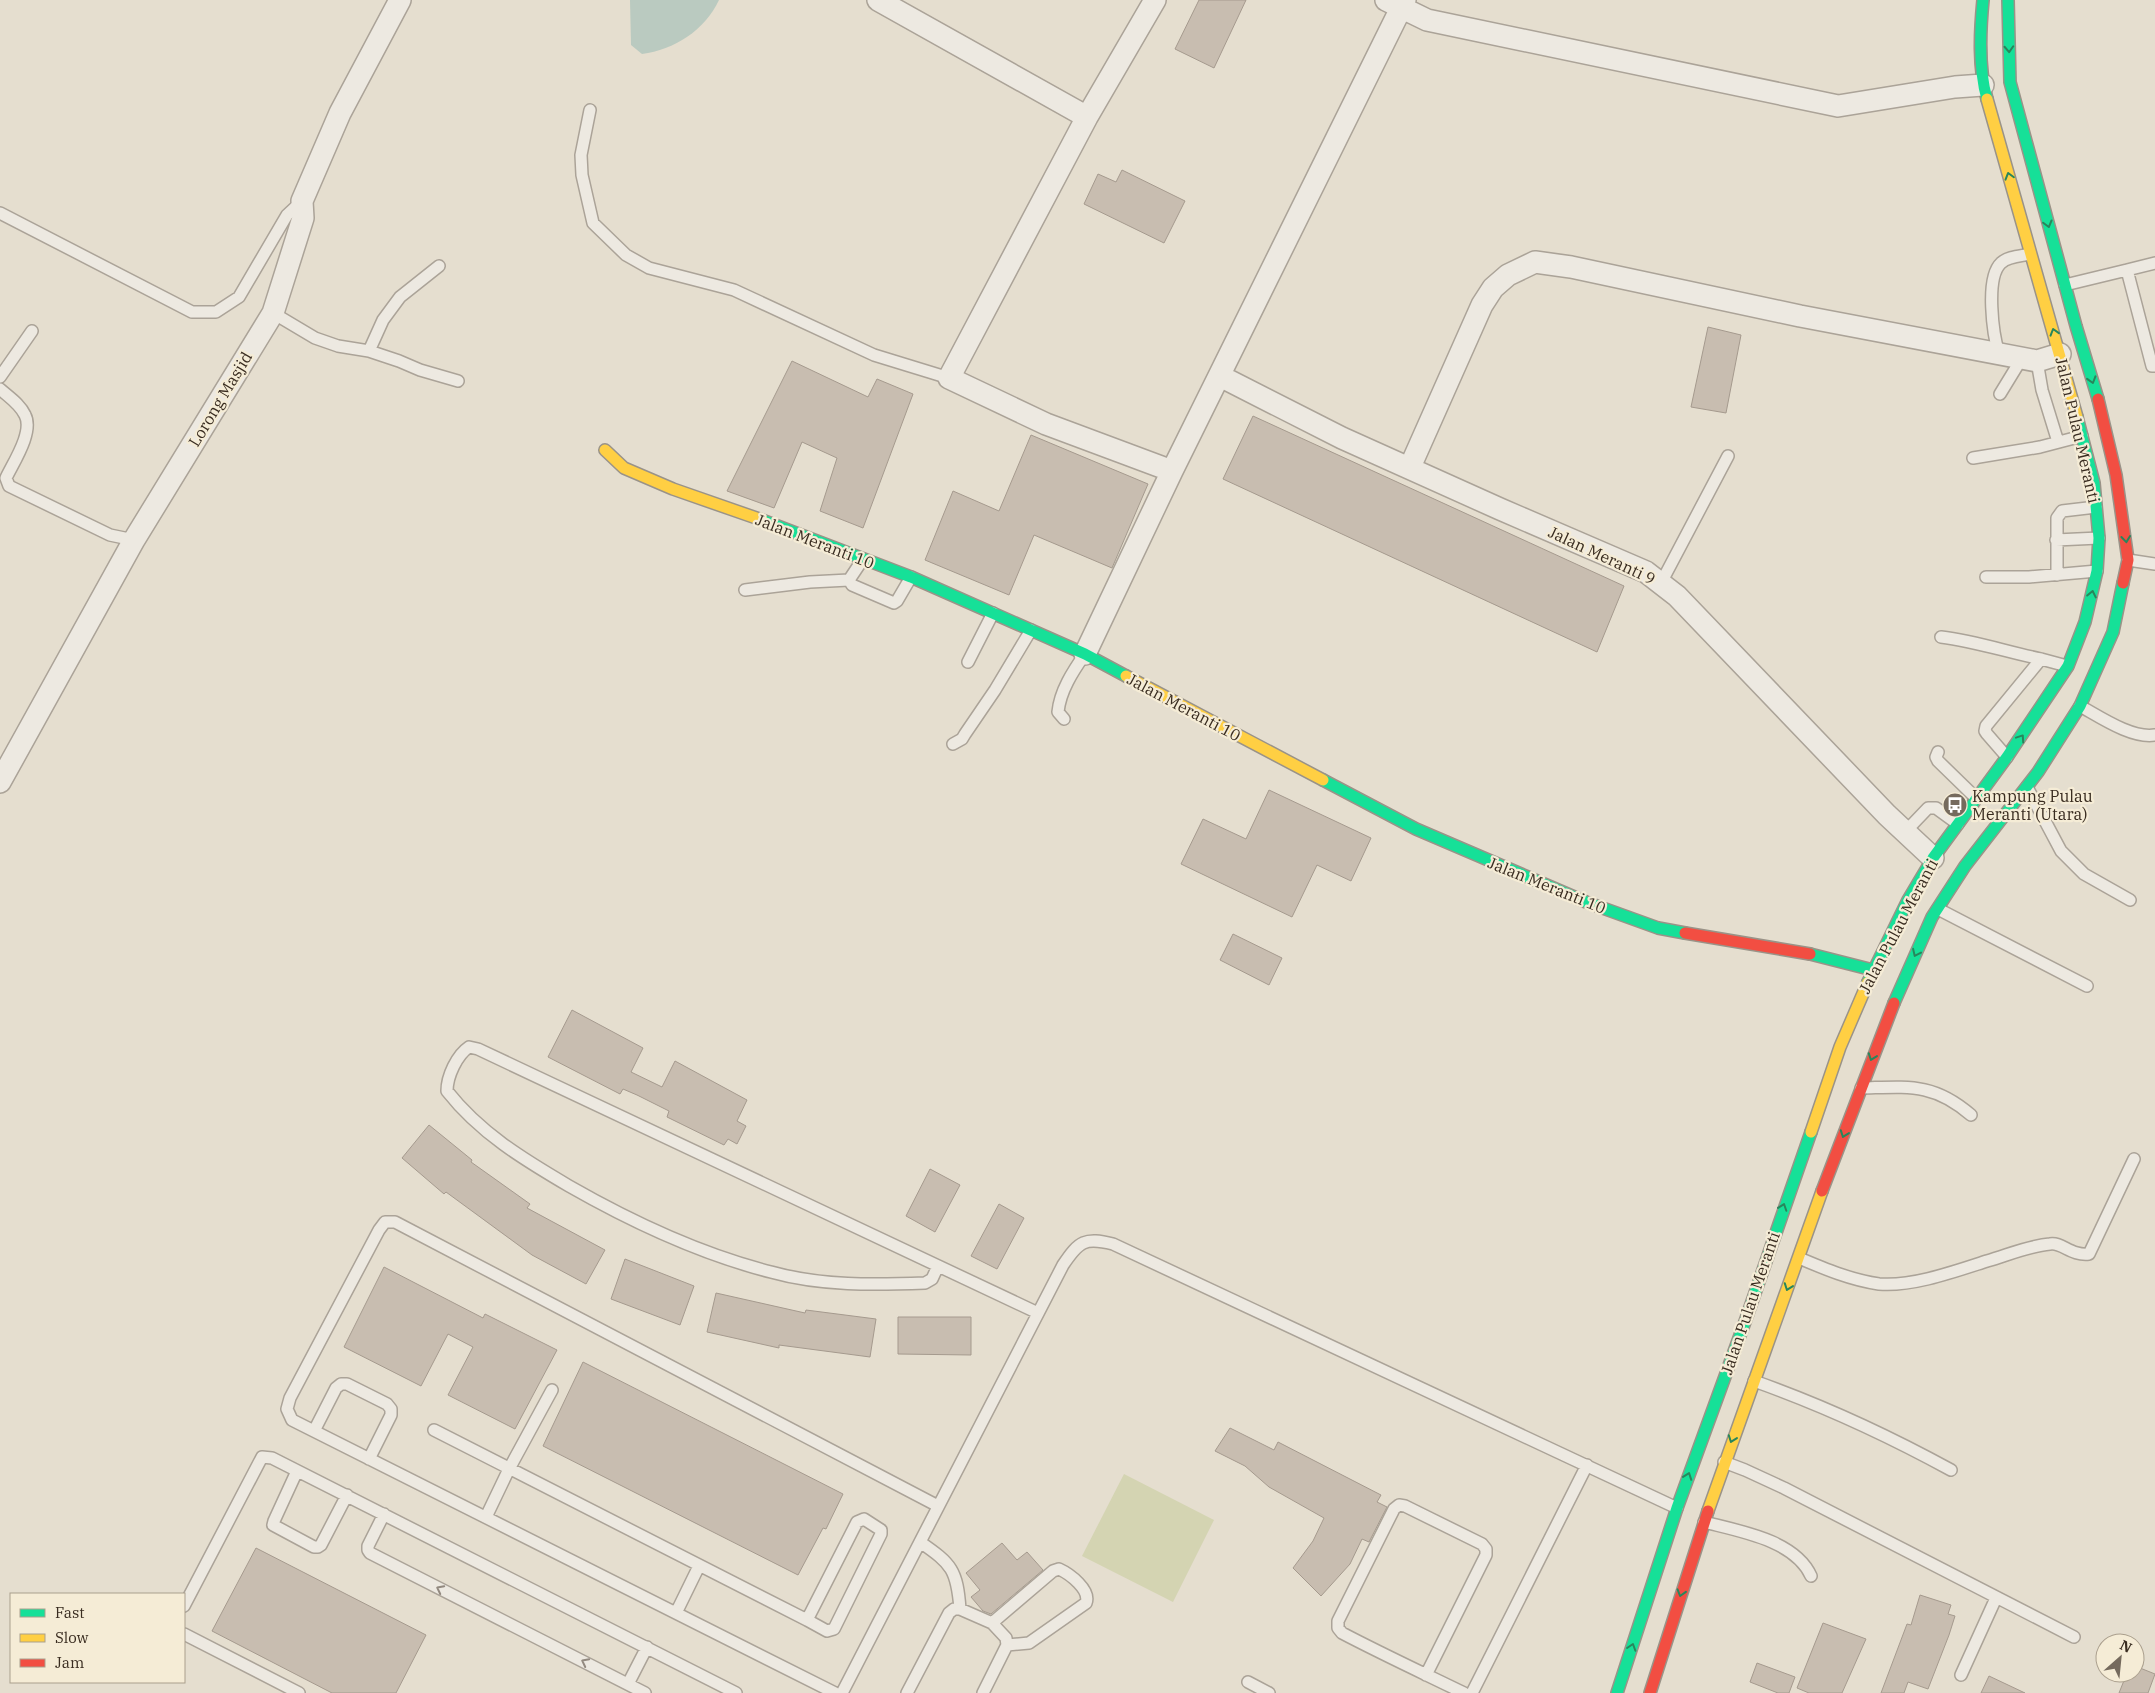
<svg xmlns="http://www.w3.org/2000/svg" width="2155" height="1693" font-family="'IBM Plex Serif',serif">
  <rect width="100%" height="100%" fill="#e5decf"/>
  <!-- green -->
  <path fill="#d4d4b2" d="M1124 1474 1214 1520 1173 1602 1082 1556Z"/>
  <!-- water -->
  <path fill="#bacac0" d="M630 0H719C705 30 674 50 642 54L631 45Z"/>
  <!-- building -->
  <path fill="#c8bdb0" stroke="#a59a8e" d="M1199 0H1246L1214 68 1175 49Z
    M1122 170 1185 201 1164 243 1084 204 1098 174 1116 182Z
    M1708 327 1741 335 1726 413 1691 407Z
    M792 361 868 397 877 379 913 394 863 528 820 511 837 458 802 442 774 508 727 491Z
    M1253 416 1624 586 1597 652 1223 479Z
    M1031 435 1148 484 1112 568 1034 535 1009 595 925 560 953 491 999 511Z
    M1269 790 1371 838 1351 881 1317 865 1292 917 1181 864 1203 819 1246 839Z
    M1233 934 1282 958 1269 985 1220 960Z
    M572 1010 643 1048 631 1072 662 1087 675 1061 747 1100 737 1121 746 1126 737 1144 728 1139 724 1145 667 1117 669 1111 637 1095 623 1089 620 1094 548 1057Z
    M429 1125 472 1160 471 1162 530 1204 527 1208 605 1250 586 1284 532 1255 446 1192 444 1194 402 1158Z
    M930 1169 960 1185 935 1232 906 1216Z
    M999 1204 1024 1218 997 1269 971 1256Z
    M625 1259 694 1286 680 1325 611 1299Z
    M384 1267 483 1318 485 1314 557 1350 515 1429 448 1395 473 1347 448 1334 421 1386 344 1347Z
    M716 1293 805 1313 806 1310 876 1319 870 1357 779 1345V1348L707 1332Z
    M898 1317H971V1355L898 1354Z
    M583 1362 843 1494 826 1529 823 1528 798 1575 543 1446Z
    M1230 1428 1274 1450 1278 1442 1381 1495 1377 1502 1387 1507 1369 1542 1362 1539 1350 1564 1321 1596 1293 1568 1313 1541 1324 1518 1269 1487 1245 1466 1215 1451Z
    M1002 1543 1017 1560 1027 1552 1043 1570 991 1614 983 1611 971 1597 980 1590 966 1573Z
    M256 1548 426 1635 396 1693H332L212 1631Z
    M1920 1595 1951 1605 1948 1614 1955 1616 1949 1635 1928 1689 1908 1682 1904 1693H1881L1907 1624 1911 1625Z
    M1823 1623 1866 1639 1842 1693H1809L1797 1688Z
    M1757 1663 1795 1677 1789 1693H1778L1750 1682Z
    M2135 1666 2155 1674 2148 1693H2119L2127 1673H2135Z
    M1989 1676 2025 1693H1981Z"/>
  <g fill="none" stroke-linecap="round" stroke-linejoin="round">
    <defs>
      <path id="lane" d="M590 110 581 155 582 175 593 223 626 255 649 268 734 290 874 355 949 378
        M0 213 192 312H216L239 297 287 215 302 201
        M2127 270 2155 263
        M2065 285 2127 270 2152 366H2155
        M273 313 315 338 338 346 369 351 399 361 420 370 458 381
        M369 351 383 320 400 297 439 266
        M1999 354C1993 335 1985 278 2001 263 2008 256 2022 256 2030 254
        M2037 361 2042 390 2058 442
        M0 377 32 331
        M0 389C9 397 20 404 25 415 34 432 13 463 6 478L9 486 110 535 134 540
        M2000 394 2022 358
        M1973 458 2040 447 2082 436
        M2056 540 2099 538
        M2128 560 2155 564
        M2057 575V518L2062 511 2096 507
        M1986 577H2029L2097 571
        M849 580 852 585 894 603 897 601 911 577
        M1661 583 1728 456
        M745 590 810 582 849 580 863 559
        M1941 637C1975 641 2007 652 2041 659
        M968 662 993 613
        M2080 706C2100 717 2132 739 2155 735
        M1064 719 1058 712C1060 691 1073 671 1085 654
        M953 744 962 739 965 734 995 690 1031 630
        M1938 752 1936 757 1938 761 1976 798
        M2007 757 1987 734 1985 731 1986 726 2041 659 2067 666
        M2027 787 2061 851 2084 874 2130 900
        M1905 832 1928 808H1936L1958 824
        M1938 909 2087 986
        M1861 1088C1907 1087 1933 1082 1971 1115
        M1799 1258C1825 1269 1851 1280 1879 1284 1912 1287 1956 1271 1987 1261 2008 1255 2028 1246 2050 1244 2062 1242 2071 1256 2089 1254L2134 1159
        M938 1266 932 1279 925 1283C874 1285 821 1286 771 1272 700 1254 632 1222 569 1186 523 1159 480 1133 447 1091 447 1076 457 1055 469 1047L478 1049 1038 1313
        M1754 1381C1822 1405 1887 1435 1951 1470
        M434 1430 807 1620 857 1522 864 1519 881 1530V1534L834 1629 827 1631 807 1620
        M314 1431 336 1388 341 1384H347L387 1404 391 1409V1415L369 1459
        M1724 1462 1745 1470 1784 1488 2074 1637
        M297 1471 274 1521 273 1525 314 1547H318L321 1545 347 1495
        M384 1514 368 1546V1550L370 1553 645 1693
        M486 1517 509 1469 552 1390
        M1704 1522C1739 1531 1795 1540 1811 1576
        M920 1542C952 1564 957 1570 960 1609
        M184 1606 262 1457 272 1458 736 1693
        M676 1613 699 1566
        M184 1634 299 1693
        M1426 1675 1486 1555V1549L1482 1544 1405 1506 1399 1505 1394 1509 1338 1621V1628L1342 1633C1382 1654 1423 1673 1464 1693
        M1961 1675 1996 1598
        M1248 1682 1269 1693
        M628 1684 647 1647
        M835 1693 292 1420 287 1409 290 1398 379 1230 385 1222H395L938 1506
        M842 1693 1063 1265C1079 1241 1085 1237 1113 1244L1677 1508
        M907 1693 949 1613 954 1609H960L992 1623 1053 1571 1059 1569C1070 1574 1091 1590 1086 1603L1029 1643 1007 1645
        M983 1693 1007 1645 1006 1638 992 1623
        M1472 1693 1587 1465"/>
      <path id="street" d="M878 0 1087 117
        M1155 0 1087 117 949 378 1046 424 1172 471
        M1386 0 1427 20 1838 106 1955 87 1983 85
        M1220 376 1342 438 1500 509 1646 572 1677 596 1887 815 1933 858
        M1410 467 1482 305 1493 288 1508 275 1535 262 1571 267 1800 316 2037 361 2060 354
        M1085 654 1172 471 1405 0
        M0 782 134 540 273 313 303 218 302 201 340 113 400 0"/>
      <path id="fast" d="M1983 0C1980 31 1978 68 1987 99
        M2008 0 2010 82 2076 326 2098 399
        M762 520 911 577 1085 654 1126 676
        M1323 780 1416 829 1586 902 1658 928 1685 933
        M1810 954 1873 970
        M1868 982 1908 900 1933 858 2007 757 2068 666 2085 622 2097 571 2099 538 2094 483 2077 417
        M1894 1003 1932 917 1965 866 2038 772 2080 706 2113 632 2123 583
        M1617 1693 1677 1508 1746 1319 1811 1132"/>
      <path id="slow" d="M1987 99 2077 417
        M605 450 624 468 673 489 762 520
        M1126 676 1323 780
        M1811 1132 1840 1047 1868 982
        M1708 1511 1822 1191"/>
      <path id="jam" d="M2098 399 2116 475 2128 560 2123 583
        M1685 933 1810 954
        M1822 1191 1894 1003
        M1650 1693 1708 1511"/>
    </defs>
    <!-- lane casing -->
    <use href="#lane" stroke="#aba398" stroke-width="14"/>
    <!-- street casing -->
    <use href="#street" stroke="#aba398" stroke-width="24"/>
    <!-- fast casing -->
    <use href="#fast" stroke="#9a9388" stroke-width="14"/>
    <!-- slow casing -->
    <use href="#slow" stroke="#9a9388" stroke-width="14"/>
    <!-- jam casing -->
    <use href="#jam" stroke="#9a9388" stroke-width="14"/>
    <!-- lane -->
    <use href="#lane" stroke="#ede9e1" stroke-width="11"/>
    <!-- street -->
    <use href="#street" stroke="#ede9e1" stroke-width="21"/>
    <!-- fast -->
    <use href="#fast" stroke="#16e098" stroke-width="11"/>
    <!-- slow -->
    <use href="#slow" stroke="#ffcf43" stroke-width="11"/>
    <!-- jam -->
    <use href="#jam" stroke="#f24e42" stroke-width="11"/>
  </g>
  <!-- one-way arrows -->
  <defs><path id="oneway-chevron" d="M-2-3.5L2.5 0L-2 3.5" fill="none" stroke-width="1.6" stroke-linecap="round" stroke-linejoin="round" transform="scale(1.25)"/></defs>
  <g stroke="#28865c">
    <use href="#oneway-chevron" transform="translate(2009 49) rotate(87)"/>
    <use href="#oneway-chevron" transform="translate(2009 176) rotate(-106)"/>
    <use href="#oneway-chevron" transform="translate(2048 224) rotate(75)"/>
    <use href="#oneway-chevron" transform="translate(2054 332) rotate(-107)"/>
    <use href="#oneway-chevron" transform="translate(2092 380) rotate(73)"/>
    <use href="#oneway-chevron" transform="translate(2126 539) rotate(84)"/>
    <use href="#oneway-chevron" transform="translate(2092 594) rotate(-78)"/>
    <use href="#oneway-chevron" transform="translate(2021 738) rotate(-56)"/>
    <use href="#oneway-chevron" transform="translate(1916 953) rotate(115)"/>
    <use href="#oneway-chevron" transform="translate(1872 1057) rotate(110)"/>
    <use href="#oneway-chevron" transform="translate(1844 1134) rotate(110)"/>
    <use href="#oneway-chevron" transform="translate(1783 1207) rotate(-71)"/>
    <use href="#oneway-chevron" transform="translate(1788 1287) rotate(110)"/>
    <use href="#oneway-chevron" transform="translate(1732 1439) rotate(110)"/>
    <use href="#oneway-chevron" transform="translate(1688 1476) rotate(-70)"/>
    <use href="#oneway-chevron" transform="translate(1681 1593) rotate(107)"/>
    <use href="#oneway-chevron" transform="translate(1632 1647) rotate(-72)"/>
  </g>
  <g stroke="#938a80">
    <use href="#oneway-chevron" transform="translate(440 1589) rotate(-153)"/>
    <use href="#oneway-chevron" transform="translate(585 1662) rotate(-153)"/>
  </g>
  <!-- icons -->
  <defs>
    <symbol id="bus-disc" viewBox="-11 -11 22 22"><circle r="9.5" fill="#756a5d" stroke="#f5ecd6"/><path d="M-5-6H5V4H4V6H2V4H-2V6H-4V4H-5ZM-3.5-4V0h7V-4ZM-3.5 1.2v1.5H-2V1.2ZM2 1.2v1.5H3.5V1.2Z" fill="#fff"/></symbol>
  </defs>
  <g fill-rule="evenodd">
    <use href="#bus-disc" x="1941" y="791" width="28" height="28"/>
  </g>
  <g text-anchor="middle" stroke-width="4.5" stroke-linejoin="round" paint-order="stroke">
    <!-- street labels -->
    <g font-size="16" fill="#392c20" stroke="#f5ecd6">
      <text transform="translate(220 399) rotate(-59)" y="6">Lorong Masjid</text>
      <text transform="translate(2078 430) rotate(77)" y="6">Jalan Pulau Meranti</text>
      <text transform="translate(815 541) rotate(21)" y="6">Jalan Meranti 10</text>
      <text transform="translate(1602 555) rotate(25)" y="6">Jalan Meranti 9</text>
      <text transform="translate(1184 707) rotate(28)" y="6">Jalan Meranti 10</text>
      <text transform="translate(1547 885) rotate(22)" y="6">Jalan Meranti 10</text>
      <text transform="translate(1898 926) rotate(-62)" y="6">Jalan Pulau Meranti</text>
      <text transform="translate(1750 1303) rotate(-71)" y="6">Jalan Pulau Meranti</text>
    </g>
    <!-- poi labels -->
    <g font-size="16" fill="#392c20" stroke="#f5ecd6" text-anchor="start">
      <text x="1972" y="802">Kampung Pulau<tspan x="1972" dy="18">Meranti (Utara)</tspan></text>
    </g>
  </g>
  <!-- legend -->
  <rect x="10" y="1593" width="175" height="90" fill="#f5ecd6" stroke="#aa9f8d"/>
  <rect x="20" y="1609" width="25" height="8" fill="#16e098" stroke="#aa9f8d"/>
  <text x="55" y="1618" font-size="15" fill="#392c20">Fast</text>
  <rect x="20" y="1634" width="25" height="8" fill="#ffcf43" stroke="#aa9f8d"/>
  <text x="55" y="1643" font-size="15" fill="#392c20">Slow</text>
  <rect x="20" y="1659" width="25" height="8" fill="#f24e42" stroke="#aa9f8d"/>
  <text x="55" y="1668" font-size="15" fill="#392c20">Jam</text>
  <!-- north arrow -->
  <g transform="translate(2120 1658) rotate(27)"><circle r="24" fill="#f5ecd6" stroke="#aa9f8d"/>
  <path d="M0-4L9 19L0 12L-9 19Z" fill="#756a5d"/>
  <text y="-8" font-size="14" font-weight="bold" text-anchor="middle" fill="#392c20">N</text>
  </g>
</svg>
